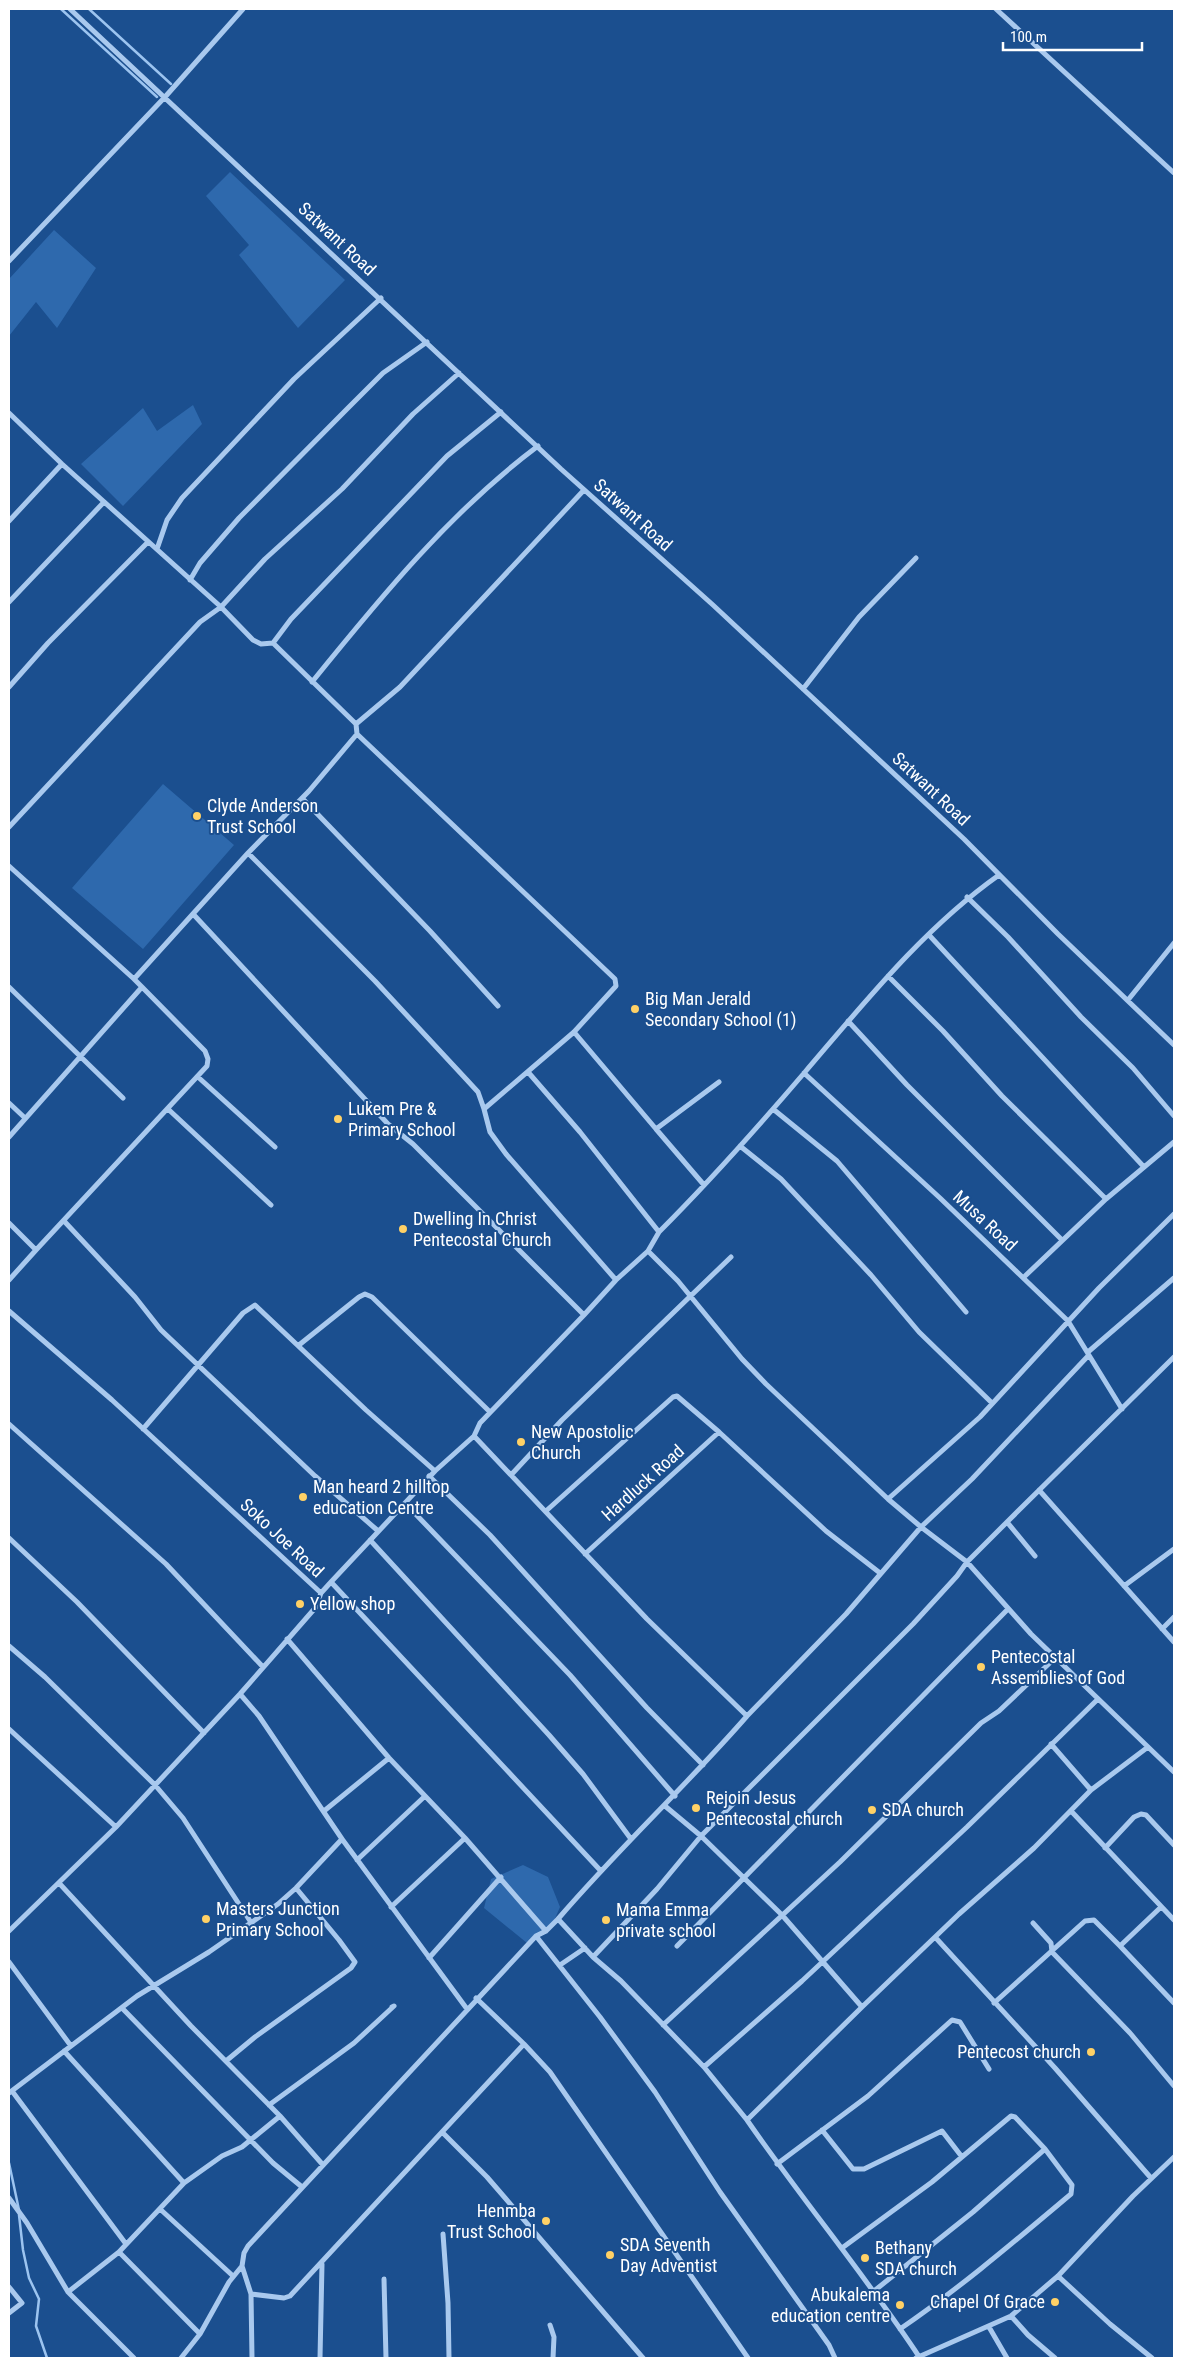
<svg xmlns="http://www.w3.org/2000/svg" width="1183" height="2367" font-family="'Roboto Condensed',sans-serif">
  <rect width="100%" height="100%" fill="#1b4f8f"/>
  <!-- green -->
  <path fill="#2e69ad" d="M230 172 345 280 298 328 239 255 249 245 206 196Z
    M54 230 96 268 57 328 36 302 9 336V279Z
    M193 405 202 424 123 506 81 464 143 408 157 431Z
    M163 784 234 845 143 949 72 888Z
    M523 1865 548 1877 560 1907 550 1930 527 1943 484 1908 491 1879Z"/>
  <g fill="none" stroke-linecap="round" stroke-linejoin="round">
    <!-- stream -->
    <path stroke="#9cc4f0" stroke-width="2.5" d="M61 9 157 97
      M89 9 171 84
      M9 2163 19 2210
      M19 2215 23 2250 29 2278 39 2299 36 2326 47 2358"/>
    <!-- street -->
    <path stroke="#a9c9ee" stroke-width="5" d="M70 9 561 469 713 605 964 839 1058 934 1174 1045
      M996 9 1174 173
      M9 261 165 97 243 9
      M9 413 62 464 221 607 253 640 261 644 273 643 356 724 400 687 584 490
      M9 521 62 464
      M157 549 167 520 182 498 294 379 381 298
      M190 580 200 563 239 518 347 409 383 373 427 342
      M9 602 104 502
      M273 643 291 619 447 456 501 412
      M312 682C380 598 451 511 538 446
      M9 687 48 643 148 542
      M803 689 859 617 916 558
      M302 798 430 931 498 1006
      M9 827 200 622 221 607 265 559 342 489 413 414 459 373
      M248 853 375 981 466 1079 478 1092 484 1109 574 1032 616 986 615 979 357 734
      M9 866 134 979 248 853 309 791 357 734 356 724
      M967 897 1008 937 1081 1017 1133 1068 1174 1116
      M194 915 388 1124 413 1144 584 1315 480 1423 474 1436 435 1471 331 1582
      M929 935 1144 1167
      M888 976 943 1031 1002 1096 1106 1199
      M9 987 123 1098
      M1128 1000 1174 943
      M848 1021 907 1085 1061 1239
      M574 1032 656 1129 719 1082
      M528 1072 580 1132 659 1232C710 1181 758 1127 805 1072 865 1002 924 928 999 875
      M804 1073 940 1198 1068 1321 1122 1409
      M198 1077 275 1147
      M9 1103 25 1118
      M168 1109 271 1205
      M484 1109 490 1132 506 1154 616 1280
      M773 1109 837 1161 966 1312
      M656 1129 704 1185
      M9 1137 142 987 134 979
      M740 1146 781 1179 871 1275 919 1332 992 1403
      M64 1221 135 1297 161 1330 315 1476 377 1530
      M9 1223 36 1250 9 1280
      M36 1250 207 1066 208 1059 205 1051 142 987
      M648 1251 678 1281 742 1359 766 1384 888 1499 980 1417 1099 1288 1174 1214
      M1024 1277 1106 1199 1174 1142
      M9 1311 112 1400 321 1593 331 1582 600 1870
      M584 1315 616 1280 648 1251 659 1232
      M299 1345 359 1297 365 1294 372 1297 490 1412
      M1088 1352 1174 1278
      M9 1424 166 1564 263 1667
      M143 1429 243 1313 255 1305 366 1410 435 1471
      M474 1436 647 1619 747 1716C686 1786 618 1849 558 1919
      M511 1475 562 1420 731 1257
      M429 1476 490 1535 647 1708 703 1765
      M1039 1490 1174 1642
      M888 1499 921 1527 972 1479 1088 1356
      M405 1503 570 1675 675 1796
      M546 1511 673 1397 677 1396 719 1432 826 1531 880 1573
      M1007 1522 1035 1556
      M9 1538 77 1602 204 1733
      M370 1540 549 1735 583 1774 631 1839
      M585 1554 719 1432
      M1124 1586 1174 1549
      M1162 1629 1174 1617
      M287 1639 389 1758 465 1838 546 1931 536 1936 600 2017 655 2092 720 2192 829 2345 835 2358
      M9 1646 45 1677 155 1785 183 1818 252 1924
      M747 1716 846 1614 921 1527 967 1562 1031 1634 1174 1772
      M9 1729 116 1827
      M1051 1744 1091 1790
      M665 1806 701 1836 782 1915 862 2007 959 1914 1034 1848 1091 1790 1148 1747
      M324 1811 389 1758
      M1072 1812 1174 1920
      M342 1839 467 2009
      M1105 1848 1134 1817 1141 1814 1146 1815 1174 1845
      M357 1860 424 1797
      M59 1883 191 2026 280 2116 323 2165
      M391 1907 465 1838
      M1033 1923 1051 1943 1052 1952 1130 2033 1174 2086
      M9 1931 116 1827 240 1694 316 1607 321 1593
      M546 1931 558 1919 593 1957 657 1889 701 1836 913 1624 957 1576 967 1562 1007 1522 1174 1357
      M935 1937 1055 2068 1151 2178
      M677 1946 1008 1609
      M1120 1946 1174 2003
      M593 1957 621 1981 704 2067 802 1981 967 1827 1098 1699
      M429 1958 501 1877
      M9 1962 71 2046
      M560 1965 585 1948
      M476 1998 524 2044 550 2072 748 2358
      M994 2003 1085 1921 1094 1920 1120 1946 1161 1907
      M122 2008 273 2163 302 2187
      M663 2025 840 1862 981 1723 999 1711 1055 1658
      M524 2044 442 2132 487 2177 643 2358
      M64 2051 184 2183
      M226 2061 255 2037 351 1968 355 1962 339 1940 296 1888
      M704 2067 747 2120 862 2007
      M12 2091 126 2244
      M9 2093 137 1996 209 1952 278 1904 296 1888 342 1839 259 1716 240 1694
      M269 2105 354 2043 394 2006 392 2007
      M747 2120C803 2201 866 2276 920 2358
      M822 2130 853 2169H864L942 2131 962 2157
      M777 2164 868 2096 952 2020 960 2022 989 2069
      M9 2198 27 2223 68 2292 119 2252 184 2183 222 2156 242 2147 280 2116
      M160 2209 233 2276
      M443 2234 448 2303 449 2358
      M842 2248 932 2182 1011 2116 1015 2117 1045 2149 973 2212 874 2291
      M119 2252 200 2334
      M1058 2276 1110 2324 1152 2358
      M384 2279 386 2358
      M9 2287 22 2303 9 2313
      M68 2292 134 2358
      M251 2294 284 2298 290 2296 442 2132
      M1011 2316 1028 2335 1055 2358
      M550 2325 554 2337 553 2358
      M989 2327 1007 2358
      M900 2329C960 2288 1015 2241 1071 2194L1072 2185 1045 2149
      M181 2358 200 2334 229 2282 242 2266
      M252 2358 251 2294 242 2266 244 2253 248 2246 536 1936
      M320 2358 322 2264
      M916 2358 1011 2316 1058 2276 1133 2196 1174 2157"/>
  </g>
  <!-- markers -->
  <g fill="#ffd166" stroke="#1b4f8f" stroke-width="2">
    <circle cx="197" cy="816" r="5"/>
    <circle cx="635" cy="1009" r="5"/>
    <circle cx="338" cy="1119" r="5"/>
    <circle cx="403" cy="1229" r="5"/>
    <circle cx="521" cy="1442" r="5"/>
    <circle cx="303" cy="1497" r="5"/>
    <circle cx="300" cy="1604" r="5"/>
    <circle cx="981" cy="1667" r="5"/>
    <circle cx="696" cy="1808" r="5"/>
    <circle cx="872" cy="1810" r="5"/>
    <circle cx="206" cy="1919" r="5"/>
    <circle cx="606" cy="1920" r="5"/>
    <circle cx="1091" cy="2052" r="5"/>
    <circle cx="546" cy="2221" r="5"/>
    <circle cx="610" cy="2255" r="5"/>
    <circle cx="865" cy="2258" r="5"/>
    <circle cx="1055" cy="2302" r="5"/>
    <circle cx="900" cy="2305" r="5"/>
  </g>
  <g text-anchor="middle" stroke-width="4" stroke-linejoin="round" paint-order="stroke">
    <!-- street labels -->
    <g font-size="18" fill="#fff" stroke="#1b4f8f">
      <text transform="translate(337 239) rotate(43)" y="6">Satwant Road</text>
      <text transform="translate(633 515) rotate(42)" y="6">Satwant Road</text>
      <text transform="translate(931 789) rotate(43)" y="6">Satwant Road</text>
      <text transform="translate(985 1221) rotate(43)" y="6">Musa Road</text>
      <text transform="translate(643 1483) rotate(-42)" y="6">Hardluck Road</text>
      <text transform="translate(282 1538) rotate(43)" y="6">Soko Joe Road</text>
    </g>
    <!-- poi labels -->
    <g font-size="18" fill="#fff" stroke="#1b4f8f" text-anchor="start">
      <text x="207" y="812">Clyde Anderson<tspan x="207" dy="21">Trust School</tspan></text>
      <text x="645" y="1005">Big Man Jerald<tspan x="645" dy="21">Secondary School (1)</tspan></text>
      <text x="348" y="1115">Lukem Pre &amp;<tspan x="348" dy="21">Primary School</tspan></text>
      <text x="413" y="1225">Dwelling In Christ<tspan x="413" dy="21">Pentecostal Church</tspan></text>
      <text x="531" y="1438">New Apostolic<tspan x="531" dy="21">Church</tspan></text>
      <text x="313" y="1493">Man heard 2 hilltop<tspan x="313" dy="21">education Centre</tspan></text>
      <text x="310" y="1610">Yellow shop</text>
      <text x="991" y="1663">Pentecostal<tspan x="991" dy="21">Assemblies of God</tspan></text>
      <text x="706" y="1804">Rejoin Jesus<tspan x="706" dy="21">Pentecostal church</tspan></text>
      <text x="882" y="1816">SDA church</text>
      <text x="216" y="1915">Masters Junction<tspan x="216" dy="21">Primary School</tspan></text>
      <text x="616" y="1916">Mama Emma<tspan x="616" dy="21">private school</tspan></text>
      <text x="1081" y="2058" text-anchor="end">Pentecost church</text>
      <text x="536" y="2217" text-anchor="end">Henmba<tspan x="536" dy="21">Trust School</tspan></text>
      <text x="620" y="2251">SDA Seventh<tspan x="620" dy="21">Day Adventist</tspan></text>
      <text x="875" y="2254">Bethany<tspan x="875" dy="21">SDA church</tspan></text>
      <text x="890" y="2301" text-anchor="end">Abukalema<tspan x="890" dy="21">education centre</tspan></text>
      <text x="1045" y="2308" text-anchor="end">Chapel Of Grace</text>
    </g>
  </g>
  <!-- border -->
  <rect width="1183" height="2367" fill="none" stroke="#ffffff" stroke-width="20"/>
  <!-- scale -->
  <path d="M1003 42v8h139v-8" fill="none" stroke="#ffffff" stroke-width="2.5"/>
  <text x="1010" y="42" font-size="15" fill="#ffffff" stroke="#1b4f8f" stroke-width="4" paint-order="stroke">100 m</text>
</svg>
